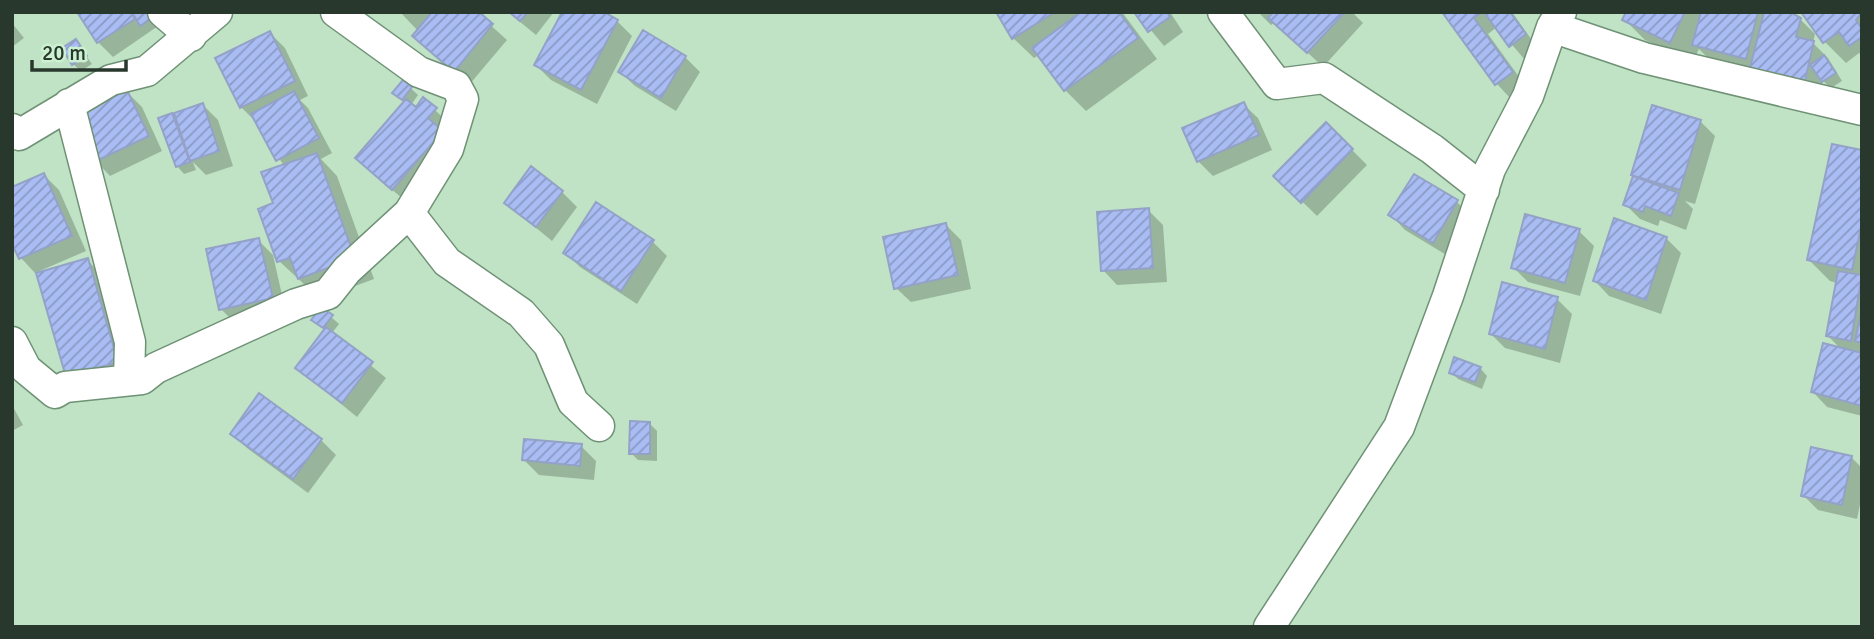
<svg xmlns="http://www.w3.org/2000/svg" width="1874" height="639" font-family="Signika,sans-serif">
  <defs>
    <pattern id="building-hatch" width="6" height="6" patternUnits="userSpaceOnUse" patternTransform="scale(1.75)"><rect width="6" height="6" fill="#a9bcf3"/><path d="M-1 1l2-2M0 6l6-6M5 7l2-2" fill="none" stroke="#8a9ac5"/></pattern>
  </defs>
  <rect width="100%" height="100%" fill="#bfe3c4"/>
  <!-- shadow -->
  <path fill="#0003" d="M80 12H154L161 24 113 57 98 42Z
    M400 12H476L507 40 469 85 414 36 420 33Z
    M508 12H554L536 35Z
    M998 12H1122L1157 59 1086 111 1065 90 1039 55 1034 58 1013 38Z
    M1136 12H1170L1183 32 1164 46Z
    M1258 12H1352L1363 23 1323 67 1275 22 1271 25Z
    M1445 12H1512L1539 50 1525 60 1497 27 1488 34 1527 88 1511 99 1497 84Z
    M1627 12H1793L1815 34 1813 43 1828 58 1842 81 1831 88 1823 81 1819 95 1709 59 1699 49 1692 63 1645 40 1624 19Z
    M1804 12H1862V56L1859 53 1846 63 1825 42Z
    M617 21 632 36 597 104 551 80 536 65Z
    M12 23 24 38 12 47Z
    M270 33 285 48 308 96 300 100 308 108 332 153 321 159 337 176 374 279 320 299 279 261 275 204 284 166 256 122 241 107Z
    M76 42 92 64 81 71 73 64Z
    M685 57 700 72 676 111 635 86 620 72Z
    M404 82 418 95 411 105 416 109 424 100 450 124 408 203 372 173 405 103 395 93Z
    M127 92 142 107 162 151 110 176 96 161Z
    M1243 104 1258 118 1272 150 1213 176 1198 161Z
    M203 105 218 120 233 166 206 175 193 162 196 170 184 174 177 166 172 115 179 122Z
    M1700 121 1715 136 1695 204 1685 201 1693 209 1686 230 1660 220 1658 226 1640 219 1625 204 1635 176 1633 174Z
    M1326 124 1367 165 1317 216 1276 176Z
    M1862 152V416L1827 407 1813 392 1842 350 1827 335 1837 283 1830 281 1809 260Z
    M44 175 59 190 86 251 35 273 21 258Z
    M1415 176 1457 202 1472 217 1448 256 1405 230 1391 215Z
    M562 192 577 207 552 241 506 203Z
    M1148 210 1163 225 1167 282 1117 285 1103 270Z
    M1615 221 1667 239 1681 253 1661 314 1609 296 1595 281Z
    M946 225 961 240 971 289 911 302 896 288Z
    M1579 231 1594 246 1580 296 1528 282 1513 267Z
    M258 240 273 255 286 313 236 324 221 309Z
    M653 242 667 256 637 304 580 267 565 252Z
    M87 260 108 281 137 383 88 397Z
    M1557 299 1572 314 1560 363 1505 348 1491 334Z
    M322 309 339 324 332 333 386 378 357 417 297 368 326 330 314 320Z
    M1480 368 1487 376 1482 389 1458 379 1451 372Z
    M260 395 321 440 336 455 308 493 247 448 232 434Z
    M12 405 23 425 12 431Z
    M649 423 657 431V461L638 460 631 453Z
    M581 446 596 461 594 480 539 475 524 460Z
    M1852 458 1862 468V495L1857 519 1818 510 1803 495Z"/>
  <!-- building -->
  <path fill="url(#building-hatch)" stroke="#94a2c8" stroke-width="2" d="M77 12H131L135 19 97 43Z
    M132 12H153L155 16 140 26Z
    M432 12H479L493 24 454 72 412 36Z
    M509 12H528L520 21Z
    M562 12H604L618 20 581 90 534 65Z
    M996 12H1055L1012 39Z
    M1081 12H1119L1138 38 1064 91 1032 48Z
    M1134 12H1167L1170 17 1148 32Z
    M1273 12H1345L1307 53 1268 18Z
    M1442 12H1482L1474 18 1513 72 1495 85Z
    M1484 12H1510L1526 34 1509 47Z
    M1626 12H1685L1670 43 1622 20Z
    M1701 12H1758L1746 59 1692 45Z
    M1764 12H1790L1801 18 1796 37 1814 41 1805 81 1750 68Z
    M1801 12H1862L1856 20 1862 29V37L1849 46 1839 32 1823 43Z
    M643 30 686 56 661 98 618 72Z
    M270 31 295 81 240 108 215 58Z
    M76 39 87 56 72 65 62 48Z
    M1824 55 1836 73 1822 82 1810 65Z
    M403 80 412 87 402 100 392 93Z
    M127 90 149 136 94 162 73 116Z
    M294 91 319 138 276 161 251 114Z
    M423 97 437 108 428 118 443 131 392 190 355 158 406 99 416 107Z
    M1244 102 1259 135 1197 162 1182 128Z
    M203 103 219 151 190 161 174 113Z
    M1652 105 1701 120 1680 190 1631 175Z
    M172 113 190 162 176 167 158 118Z
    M1326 122 1353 149 1301 203 1273 176Z
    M1832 144 1862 150V223L1852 270 1807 260Z
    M317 153 355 258 298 279 290 258 277 262 258 209 273 203 261 172Z
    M531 166 563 191 536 227 504 203Z
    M44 173 72 236 19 259 12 244V187Z
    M1414 174 1458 200 1433 243 1388 215Z
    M1633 176 1679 193 1671 216 1645 206 1643 212 1623 205Z
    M596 202 654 240 621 291 563 253Z
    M1149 208 1153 268 1101 271 1097 212Z
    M1525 214 1580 229 1565 283 1511 268Z
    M1614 218 1667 237 1646 300 1593 281Z
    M946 223 958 275 894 289 883 237Z
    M259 238 273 298 219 310 206 249Z
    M88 258 118 362 66 377 36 273Z
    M1838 271 1862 275 1851 341 1826 336Z
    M1502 282 1558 297 1545 349 1489 334Z
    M321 307 333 315 323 328 311 320Z
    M1862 309V343L1855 341Z
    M326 327 373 362 342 403 295 368Z
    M1823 343 1862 353V406L1811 392Z
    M1454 357 1481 367 1475 382 1449 373Z
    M259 393 322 439 293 479 230 434Z
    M630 421 650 422V454H629Z
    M524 439 582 444 580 466 522 460Z
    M1811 447 1852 456 1842 505 1801 496Z"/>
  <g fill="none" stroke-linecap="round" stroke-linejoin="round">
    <defs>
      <path id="minor" d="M163 12 191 36
        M1223 12 1277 84 1324 78 1432 149 1484 190
        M1552 27 1644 58 1862 110
        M69 104 130 342 129 380
        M12 129 19 135 111 80 147 71 217 12
        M409 213 447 262 521 313 549 345 573 402 599 426
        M12 342 26 369 55 393 65 387 142 379 156 368 228 335 296 304 328 294 347 270 409 213 448 149 463 99 456 86 419 72 336 12
        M1269 627 1399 427 1448 296 1490 169 1528 96 1552 27 1561 12"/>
    </defs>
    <!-- minor casing -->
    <use href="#minor" stroke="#6f9175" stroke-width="33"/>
    <!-- minor -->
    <use href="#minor" stroke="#fff" stroke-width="30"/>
  </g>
  <!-- border -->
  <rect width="1874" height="639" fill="none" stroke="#29382c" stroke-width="28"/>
  <!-- scale -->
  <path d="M32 60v10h94v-10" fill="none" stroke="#29382c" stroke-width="3.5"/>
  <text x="42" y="60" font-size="21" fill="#29382c" stroke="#cbf1d1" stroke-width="5" paint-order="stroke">20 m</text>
</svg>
